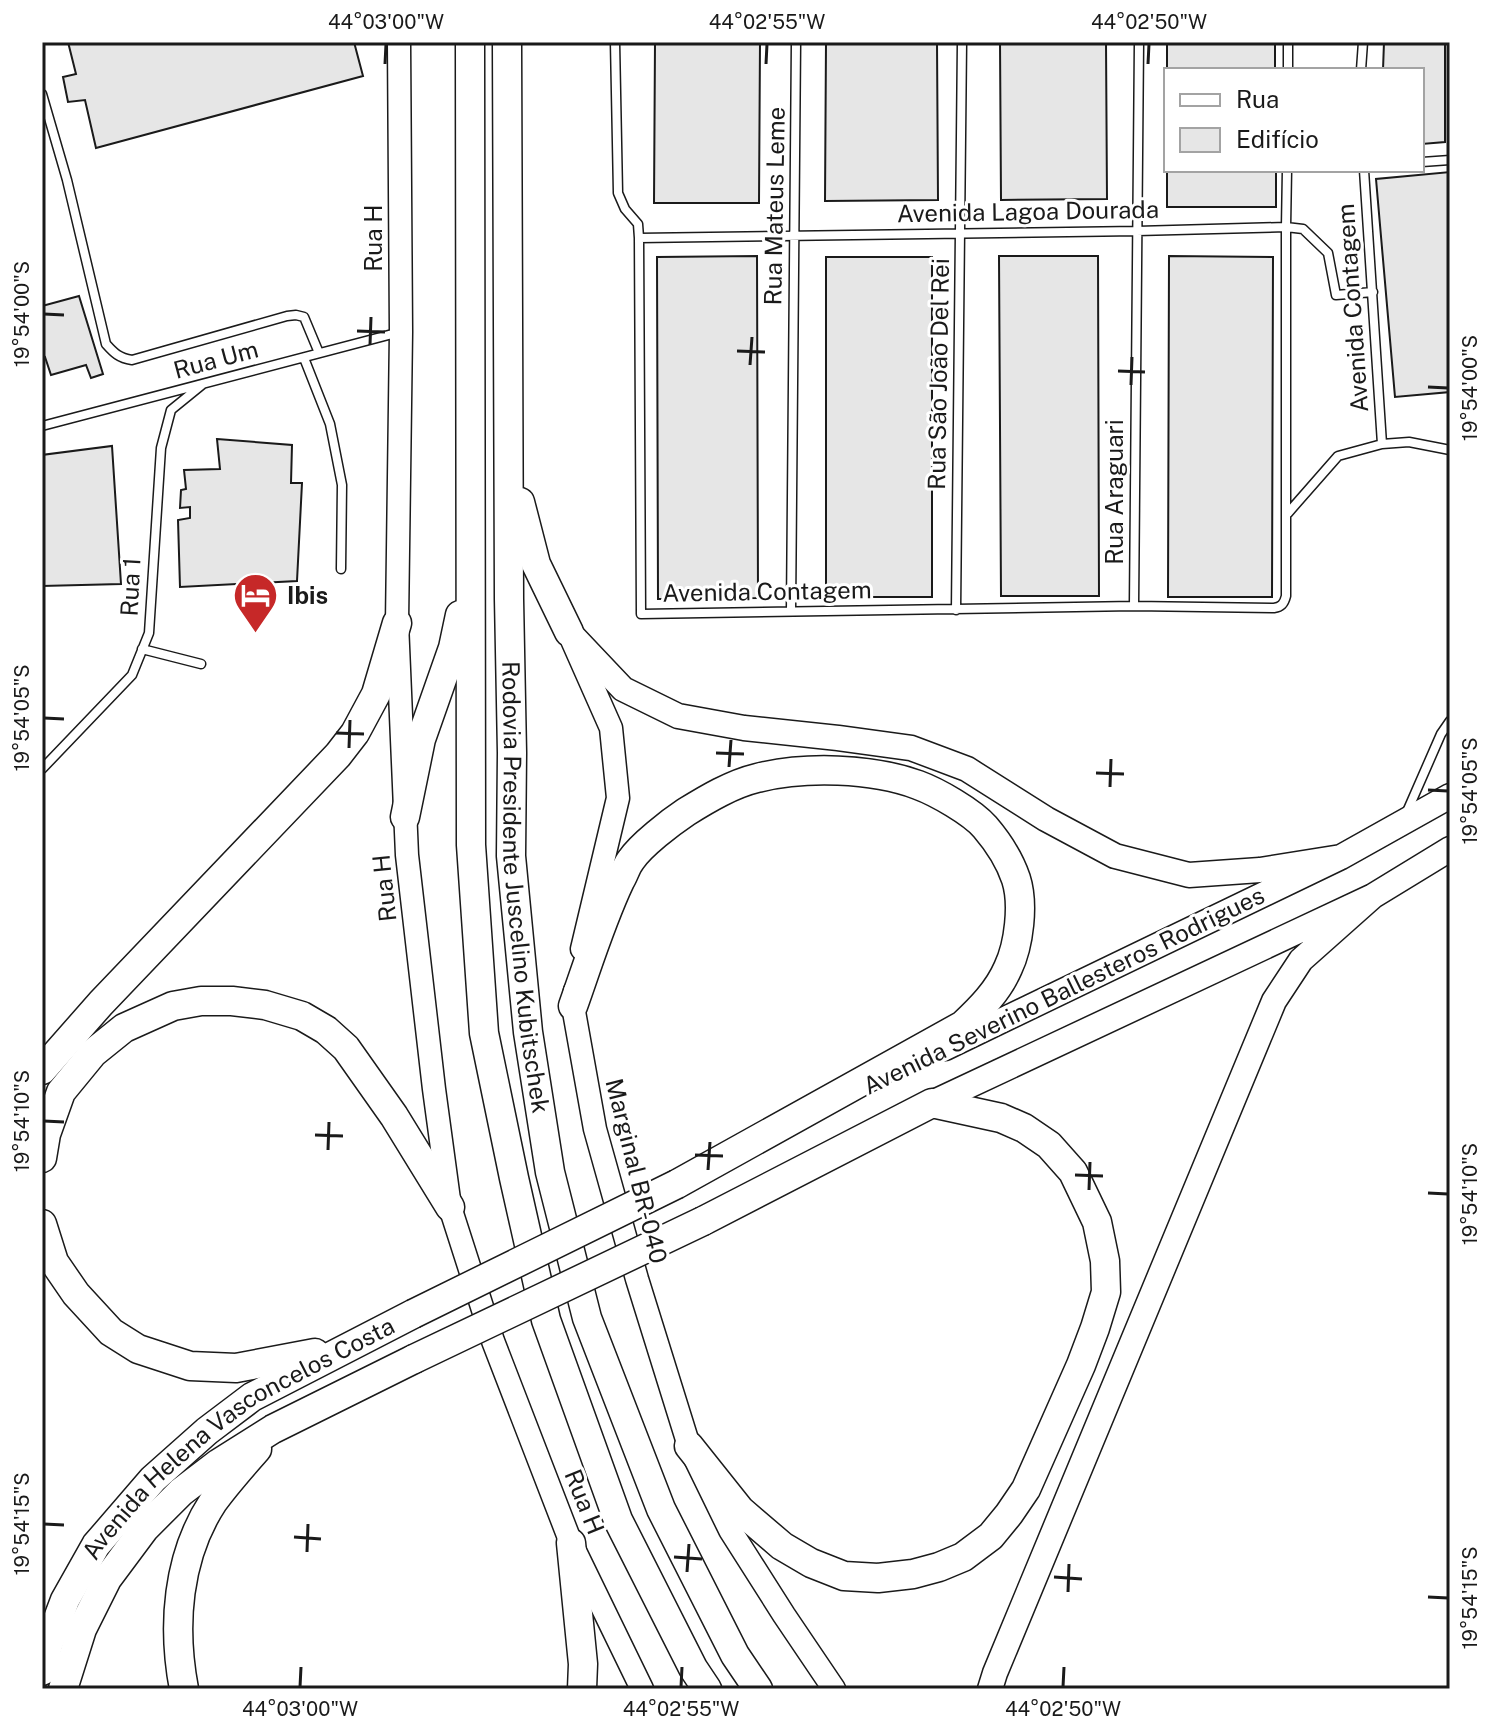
<svg xmlns="http://www.w3.org/2000/svg" width="1492" height="1731" font-family="'Public Sans',sans-serif">
  <rect width="100%" height="100%" fill="#fff"/>
  <!-- building -->
  <path fill="#e6e6e6" stroke="#1a1a1a" stroke-width="2" d="M68 42H354L363 76 96 148 85 100 68 102 63 77 76 74Z
    M655 42H760L759 203H654Z
    M826 42H937L938 200 825 201Z
    M1000 42H1106L1107 199 1001 200Z
    M1167 42H1275V70H1167Z
    M1384 42H1445V142L1422 144V70H1383Z
    M1167 170H1276V207H1167Z
    M1450 172V392L1395 397 1376 179Z
    M757 256 758 598 658 599 657 257Z
    M999 256H1098L1099 596H1001Z
    M1169 256 1273 257 1272 597H1168Z
    M826 257H932V597H826Z
    M79 296 103 374 91 378 86 365 51 375 45 357 42 358V306Z
    M217 439 292 445 291 483H302L297 581 180 587 178 520 190 518V507L180 508 181 490 186 489 184 470 220 469Z
    M112 446 121 584 42 586V455Z"/>
  <g fill="none" stroke-linecap="round" stroke-linejoin="round">
    <defs>
      <path id="lane" d="M615 42 618 193 625 209 638 224 639 238 641 614 1134 606 1274 608C1281 607 1284 604 1286 596V227L1287 170
        M1288 42V70
        M1361 70 1363 42
        M42 94 67 180 106 344C114 353 119 358 132 360L287 316 296 315 304 317 319 353
        M1422 162 1450 160
        M1364 170 1382 444
        M639 238 1137 231 1286 227 1303 229 1328 253 1336 295 1373 292
        M304 358 330 424 342 485 341 569
        M42 426 400 332
        M1288 513 1338 456 1382 444 1409 442 1450 450
        M1134 606 1139 42
        M956 610 962 42
        M791 611 796 42
        M142 649 201 664
        M42 769 132 675 149 633 161 448 171 410 203 384
        M1406 814 1441 734 1450 721"/>
      <path id="secondary" d="M399 42 401 332 397 623 407 855 434 1089 450 1207 493 1341 571 1543 642 1689
        M572 640 611 728 618 798 582 949
        M575 991 573 1006 595 1129 637 1279 689 1446 730 1530 784 1615 834 1689"/>
      <path id="primary" d="M569 632 623 689 678 716 744 728 838 738 911 748 967 769 1046 819 1115 856 1189 875 1260 870 1341 857
        M945 1048 1341 857 1450 796
        M932 1103 1373 896 1450 849
        M990 1689 995 1673 1274 1001 1301 960 1373 896"/>
      <g id="highway">
        <path d="M470 42 471 845 484 1033 514 1178 546 1320 618 1520 693 1668 707 1689"/>
        <path id="s1" d="M507 42 509 599 512 753 511 856 528 1032 550 1172 587 1318 661 1509 735 1655 758 1689"/>
        <path d="M520 502 536 564 569 632"/>
        <path d="M405 817 421 739 453 648 460 615"/>
        <path d="M573 1006C588 964 601 921 620 881 624 875 626 866 631 860 641 845 671 822 686 812 707 799 732 784 757 778 805 766 872 768 918 785 937 792 972 812 985 827 997 841 1010 861 1016 879 1024 904 1019 945 1008 968 998 991 981 1008 963 1025L677 1184"/>
        <path d="M42 1070 101 1003 338 755 355 733 376 694 397 623"/>
        <path d="M42 1158 46 1134 61 1092 93 1053 124 1028 173 1006 201 1001H232L265 1005 302 1016 326 1030 346 1048 394 1116 450 1207"/>
        <path d="M42 1224 54 1262 76 1294 111 1332 138 1349 190 1366 236 1368 315 1353"/>
        <path d="M689 1446 740 1510 782 1546 811 1563 844 1576 878 1578 913 1574 939 1567 963 1557 991 1536 1009 1514 1026 1489 1081 1365 1095 1328 1106 1292 1105 1261 1097 1222 1073 1172 1049 1145 1024 1128 1001 1118 932 1103 703 1221"/>
        <path d="M571 1543 583 1664 582 1689"/>
        <path id="s2" d="M42 1671 48 1645 65 1600 96 1545 153 1479 207 1431 252 1397 413 1314"/>
        <path d="M63 1689 82 1629 107 1579 145 1528 181 1492 219 1463 273 1429 414 1359"/>
        <path d="M184 1689C172 1626 177 1557 213 1502 226 1484 242 1466 257 1449"/>
      </g>
    </defs>
    <!-- lane casing -->
    <use href="#lane" stroke="#1a1a1a" stroke-width="11"/>
    <!-- secondary casing -->
    <use href="#secondary" stroke="#1a1a1a" stroke-width="25"/>
    <!-- primary casing -->
    <use href="#primary" stroke="#1a1a1a" stroke-width="27"/>
    <!-- highway casing -->
    <use href="#highway" stroke="#1a1a1a" stroke-width="31"/>
    <!-- lane -->
    <use href="#lane" stroke="#fff" stroke-width="8"/>
    <!-- secondary -->
    <use href="#secondary" stroke="#fff" stroke-width="22"/>
    <!-- primary -->
    <use href="#primary" stroke="#fff" stroke-width="24"/>
    <!-- highway -->
    <use href="#highway" stroke="#fff" stroke-width="28"/>
    <defs>
      <path id="highway-bridge" d="M413 1314 677 1184
        M414 1359 703 1221"/>
    </defs>
    <!-- highway-bridge casing -->
    <use href="#highway-bridge" stroke="#1a1a1a" stroke-width="31" stroke-linecap="butt"/>
    <!-- highway-bridge -->
    <use href="#highway-bridge" stroke="#fff" stroke-width="28"/>
  </g>
  <!-- ticks -->
  <path fill="none" stroke="#1a1a1a" stroke-width="3" d="M385 64 386 44M766 64 767 44M1148 64 1149 44M44 314 64 315M357 331 385 332M370 345 371 317M737 351 765 352M750 365 752 337M1118 371 1145 372M1131 385 1132 357M1428 387 1448 388M44 718 64 719M336 733 364 734M349 748 350 720M716 753 744 754M729 767 731 740M1096 773 1124 774M1110 787 1111 759M1428 790 1448 791M44 1121 64 1122M315 1135 343 1136M328 1150 329 1122M695 1155 723 1156M708 1170 710 1142M1075 1175 1103 1176M1089 1190 1090 1162M1428 1193 1448 1194M44 1524 64 1525M294 1537 321 1539M307 1552 308 1524M674 1557 702 1559M687 1572 689 1544M1054 1577 1082 1579M1068 1592 1069 1564M1428 1597 1448 1598M300 1687 301 1667M681 1687 682 1667M1063 1687 1064 1667"/>
  <!-- icons -->
  <defs>
    <symbol id="hotel-pin" viewBox="-11 -11 22 30"><path d="M0 17L-7.5 6A9.5 9.5 0 1 1 7.5 6Z" fill="#c62828" stroke="#fff"/><path d="M-6-4.5h1.5V1H6V5H4.5V3h-9V5H-6ZM-4 0a1.8 1.8 0 1 1 3.6 0ZM.5 0V-2.5h3Q6-2.5 6 0Z" fill="#fff"/></symbol>
  </defs>
  <g fill-rule="evenodd">
    <use href="#hotel-pin" x="230" y="570" width="51" height="69"/>
  </g>
  <g text-anchor="middle" stroke-width="6" stroke-linejoin="round" paint-order="stroke">
    <!-- street labels -->
    <g font-size="24" fill="#1a1a1a" stroke="#fff">
      <text transform="translate(775 206) rotate(-89)" y="8">Rua Mateus Leme</text>
      <text transform="translate(1028 212) rotate(-1)" y="8">Avenida Lagoa Dourada</text>
      <text transform="translate(374 238) rotate(-90)" y="8">Rua H</text>
      <text transform="translate(1353 308) rotate(-94)" y="8">Avenida Contagem</text>
      <text transform="translate(216 360) rotate(-15)" y="8">Rua Um</text>
      <text transform="translate(939 374) rotate(-89)" y="8">Rua São João Del Rei</text>
      <text transform="translate(1115 492) rotate(-90)" y="8">Rua Araguari</text>
      <text transform="translate(131 587) rotate(-87)" y="8">Rua 1</text>
      <text transform="translate(767 592) rotate(-1)" y="8">Avenida Contagem</text>
      <text dy="8" stroke="none"><textPath href="#s1" startOffset="846">Rodovia Presidente Juscelino Kubitschek</textPath></text>
      <text transform="translate(385 888) rotate(-96)" y="8">Rua H</text>
      <text transform="translate(1064 991) rotate(-26)" y="8">Avenida Severino Ballesteros Rodrigues</text>
      <text transform="translate(636 1171) rotate(76)" y="8">Marginal BR-040</text>
      <text dy="8" stroke="none"><textPath href="#s2" startOffset="318">Avenida Helena Vasconcelos Costa</textPath></text>
      <text transform="translate(584 1502) rotate(68)" y="8">Rua H</text>
    </g>
    <!-- poi labels -->
    <g font-size="24" font-weight="bold" fill="#1a1a1a" stroke="#fff" text-anchor="start">
      <text x="287" y="604">Ibis</text>
    </g>
  </g>
  <!-- border -->
  <rect width="1492" height="1731" fill="none" stroke="#ffffff" stroke-width="88"/>
  <!-- legend -->
  <rect x="1164" y="68" width="260" height="104" fill="#ffffff" stroke="#a3a3a3" stroke-width="2"/>
  <rect x="1180" y="94" width="40" height="12" fill="#ffffff" stroke="#a3a3a3" stroke-width="2"/>
  <text x="1236" y="108" font-size="24" fill="#1a1a1a">Rua</text>
  <rect x="1180" y="128" width="40" height="24" fill="#e6e6e6" stroke="#a3a3a3" stroke-width="2"/>
  <text x="1236" y="148" font-size="24" fill="#1a1a1a">Edifício</text>
  <rect x="44" y="44" width="1404" height="1643" fill="none" stroke="#1a1a1a" stroke-width="3"/>
  <g font-size="20" text-anchor="middle" fill="#1a1a1a">
    <text x="386" y="29">44°03'00"W</text>
    <text x="767" y="29">44°02'55"W</text>
    <text x="1149" y="29">44°02'50"W</text>
    <text transform="translate(22 314) rotate(-90)" y="7">19°54'00"S</text>
    <text transform="translate(1470 388) rotate(-90)" y="7">19°54'00"S</text>
    <text transform="translate(22 718) rotate(-90)" y="7">19°54'05"S</text>
    <text transform="translate(1470 791) rotate(-90)" y="7">19°54'05"S</text>
    <text transform="translate(22 1121) rotate(-90)" y="7">19°54'10"S</text>
    <text transform="translate(1470 1194) rotate(-90)" y="7">19°54'10"S</text>
    <text transform="translate(22 1524) rotate(-90)" y="7">19°54'15"S</text>
    <text transform="translate(1470 1598) rotate(-90)" y="7">19°54'15"S</text>
    <text x="300" y="1716">44°03'00"W</text>
    <text x="681" y="1716">44°02'55"W</text>
    <text x="1063" y="1716">44°02'50"W</text>
  </g>
</svg>
